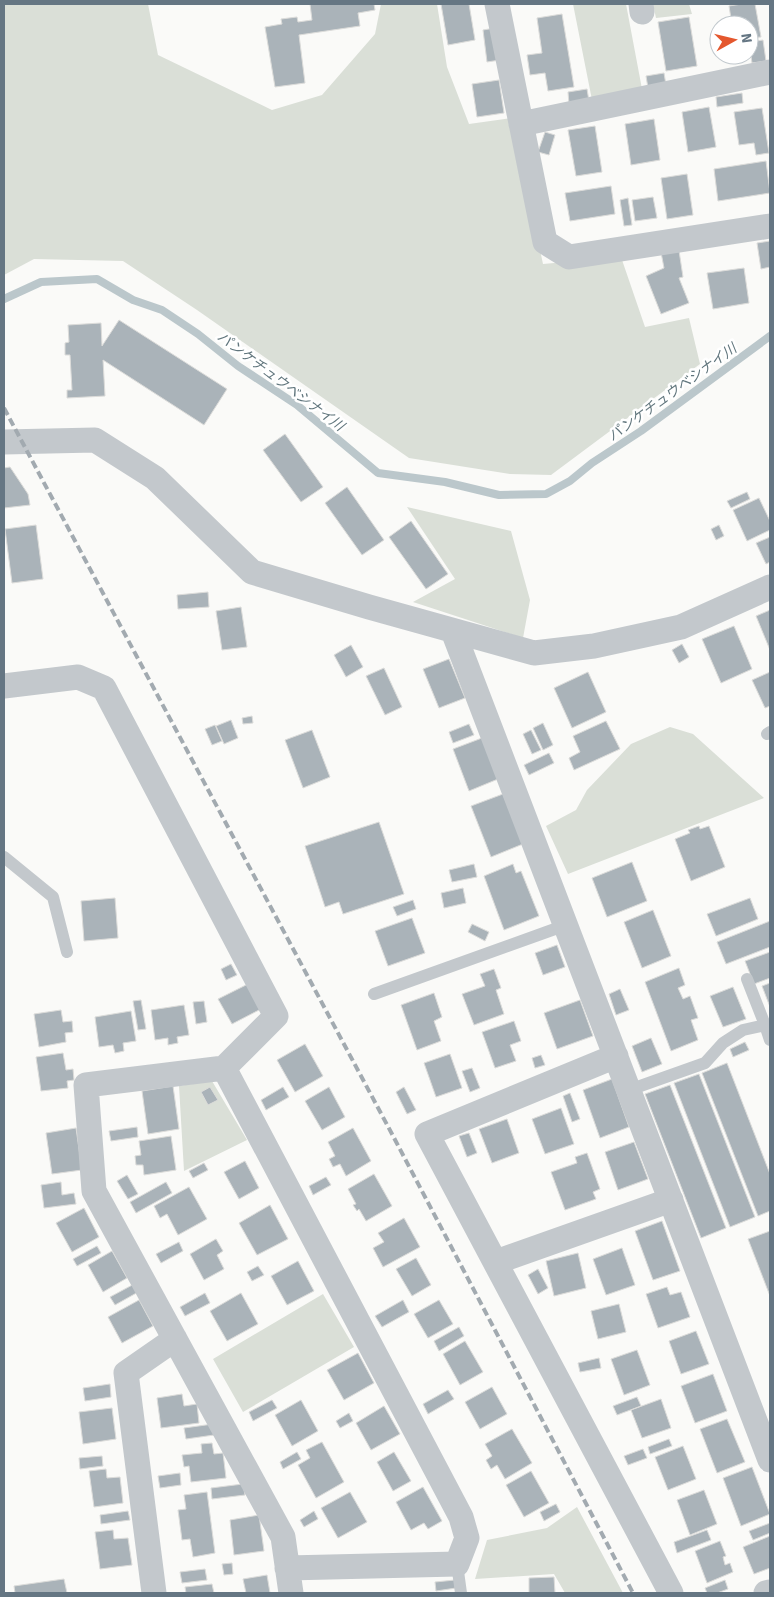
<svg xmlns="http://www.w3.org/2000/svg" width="774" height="1597" font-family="Signika,'Noto Sans JP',sans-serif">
  <rect width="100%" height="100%" fill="#fafaf8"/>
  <!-- green -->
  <path fill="#dadfd7" d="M4 4H148L158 55 272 110 322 95 375 34 381 4H437L447 67 469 124 512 118 543 264 621 257 645 327 689 318 700 364 551 475 510 474 409 458 197 310 123 261 34 259 4 275Z
    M573 4H626L642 89 592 100Z
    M653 4H689L692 14 656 18Z
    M407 507 511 531 530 600 523 638 413 602 455 579Z
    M670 727 693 734 764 798 568 874 546 826 576 810 587 790 631 744Z
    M212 1081 247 1140 184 1171 179 1086Z
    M323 1294 354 1347 243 1412 213 1359Z
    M577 1507 623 1593H565L554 1574 475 1579 487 1540 547 1528Z"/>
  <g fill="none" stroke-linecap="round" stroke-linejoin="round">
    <!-- stream -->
    <path stroke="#bbc7cb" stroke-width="8" d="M4 299 41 282 97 279 133 300 162 310 198 334 238 366 297 405 378 473 445 482 499 495 546 494 570 481 592 463 641 431 770 336"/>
  </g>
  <!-- building -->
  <path fill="#aab3b9" stroke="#dcdcda" d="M310 4H374L375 10 358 13 360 26 299 35 305 83 275 87 265 27 282 24 281 19 297 17 298 22 312 20Z
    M441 4H469L475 40 448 45Z
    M742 4H755L761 37 749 38V25H732L729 6Z
    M562 14 574 87 548 91 545 73 530 75 527 55 542 53 537 18Z
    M689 17 697 66 666 71 658 22Z
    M495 28 500 60 487 62 483 30Z
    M763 40 766 61 752 63 749 42Z
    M664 73 666 85 648 88 646 76Z
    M499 80 504 113 477 117 472 84Z
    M587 89 589 101 569 104 568 92Z
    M742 93 743 103 717 107 716 97Z
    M709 107 716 147 688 152 682 112Z
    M762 108 769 153 756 155 754 143 739 145 734 112Z
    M654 119 660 160 631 165 625 124Z
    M595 126 602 172 576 176 568 130Z
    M545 132 555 135 549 155 538 152Z
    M766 161 770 193 718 201 714 169Z
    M687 174 693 215 667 219 661 178Z
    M611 186 615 214 570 221 565 193Z
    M653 197 657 218 635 221 632 200Z
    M628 198 632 225 624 226 620 200Z
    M770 241V267L761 269 757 243Z
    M678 244 683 277 679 278 689 303 661 314 646 276 664 268 660 247Z
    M744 268 749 303 713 309 707 273Z
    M119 320 227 389 204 425 103 360 105 396 67 398V390H72L70 355H65V343L69 342 68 325 101 323 102 346Z
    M285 434 323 487 301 502 263 450Z
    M10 467 28 494 30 505 4 508V468Z
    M347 487 384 540 362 555 325 503Z
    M747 492 750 499 731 508 727 501Z
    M759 498 770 521V530L747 541 733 510Z
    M411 521 448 574 426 589 389 537Z
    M36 525 43 579 12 583 5 529Z
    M719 525 724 536 716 540 711 529Z
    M770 537V562L766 564 756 543Z
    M208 592 209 607 178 609 177 595Z
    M241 607 247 647 222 650 216 611Z
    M770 610V650L756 616Z
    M734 626 752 669 721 683 702 639Z
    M682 644 689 657 679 663 672 650Z
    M351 645 363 667 346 677 334 655Z
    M449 659 465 698 439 708 423 669Z
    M384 668 402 707 385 715 366 676Z
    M588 672 606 712 572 728 554 688Z
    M770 672V706L765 708 752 680Z
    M252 716 253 723 243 724 242 718Z
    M231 720 238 738 224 744 216 726Z
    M606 721 620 749 574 770 569 758 580 752 573 736Z
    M543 723 553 745 543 750 533 728Z
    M469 724 474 735 453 743 449 732Z
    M215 725 222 741 212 745 205 729Z
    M312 730 330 777 303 788 285 740Z
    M531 730 541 750 532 754 523 734Z
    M482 738 498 779 469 791 453 749Z
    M549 753 554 763 529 775 524 765Z
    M503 794 523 844 491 857 471 806Z
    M379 822 404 894 343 914 339 902 325 907 305 846Z
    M699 826 700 829 709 826 725 867 691 881 675 839 690 833 688 830Z
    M632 862 647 901 607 917 592 878Z
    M474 864 477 877 452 882 449 870Z
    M513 864 516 873 521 871 539 916 504 930 484 876Z
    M463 888 466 903 444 908 441 893Z
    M115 898 118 938 84 941 81 901Z
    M750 898 758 919 716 936 707 914Z
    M413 900 416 909 397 916 393 907Z
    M653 910 671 956 642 968 624 922Z
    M412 918 425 953 388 966 375 931Z
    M770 921V947L726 964 717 942Z
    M472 924 489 932 485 941 468 932Z
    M557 945 565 967 543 975 535 953Z
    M770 952V978L754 984 745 961Z
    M231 964 237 975 226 980 221 969Z
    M679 968 685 985 678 988 683 999 690 996 698 1018 691 1020 698 1040 671 1051 645 982Z
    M494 969 501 988 496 990 504 1014 474 1025 462 994 485 986 480 974Z
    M770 983V1007L762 986Z
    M248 984 261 1009 232 1024 218 999Z
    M733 987 746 1019 723 1027 710 996Z
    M620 989 629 1010 616 1015 609 994Z
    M434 993 442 1017 434 1021 441 1041 417 1050 401 1005Z
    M141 1000 146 1029 138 1030 133 1001Z
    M580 1000 593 1036 557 1049 544 1013Z
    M204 1001 207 1022 196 1024 193 1002Z
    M184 1005 189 1035 177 1037 178 1043 168 1045V1038L155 1040 151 1010Z
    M61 1010 63 1022 72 1021 73 1032 65 1033 66 1042 39 1047 34 1014Z
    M131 1011 136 1041 123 1043 124 1051 115 1053 113 1045 99 1047 95 1017Z
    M514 1021 521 1041 510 1045 516 1061 495 1068 482 1032Z
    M651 1038 662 1064 642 1072 632 1046Z
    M745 1042 749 1050 733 1057 730 1049Z
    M305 1044 323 1076 295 1092 277 1060Z
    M63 1053 66 1070 73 1069 74 1080 67 1081 68 1088 41 1091 36 1057Z
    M450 1054 462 1088 436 1097 424 1063Z
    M541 1055 545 1065 535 1068 532 1058Z
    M727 1063 770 1174V1211L758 1216 702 1073Z
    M472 1068 480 1088 470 1092 462 1071Z
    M699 1074 755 1217 730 1227 674 1083Z
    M612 1079 629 1127 600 1138 583 1090Z
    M670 1085 726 1228 701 1238 645 1094Z
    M173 1086 179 1129 148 1134 142 1091Z
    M210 1087 218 1100 208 1105 201 1092Z
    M283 1087 289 1097 266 1110 261 1100Z
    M329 1087 345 1117 322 1130 305 1101Z
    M404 1087 416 1110 407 1114 396 1092Z
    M570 1093 580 1119 572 1122 563 1096Z
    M561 1108 574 1144 545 1154 532 1119Z
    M507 1119 519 1153 492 1163 479 1129Z
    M137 1127 138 1137 111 1141 109 1131Z
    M76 1128 82 1170 52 1174 46 1133Z
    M353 1128 371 1161 346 1176 340 1164 333 1167 329 1159 335 1156 328 1142Z
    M469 1133 477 1153 467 1157 459 1136Z
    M171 1136 176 1170 144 1175 143 1165H136L135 1156 141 1155 139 1141Z
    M634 1142 648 1179 618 1190 605 1152Z
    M587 1153 600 1189 593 1192 596 1199 565 1210 551 1172 577 1163 575 1157Z
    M245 1161 259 1188 239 1199 224 1172Z
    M204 1163 208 1170 193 1178 189 1171Z
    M374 1174 392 1206 366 1221 359 1209 357 1211 353 1205 356 1204 348 1189Z
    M127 1175 138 1194 128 1199 117 1181Z
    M326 1177 331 1185 313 1195 309 1186Z
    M61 1182 62 1195 74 1193 76 1204 44 1208 41 1185Z
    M166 1182 172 1193 136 1213 130 1202Z
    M189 1187 207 1219 178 1235 167 1214 160 1218 154 1206Z
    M270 1205 288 1239 257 1255 239 1223Z
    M84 1208 99 1237 72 1252 56 1223Z
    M404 1218 420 1247 383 1267 373 1248 384 1242 378 1233Z
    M662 1221 680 1271 653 1280 635 1231Z
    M770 1231V1296L748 1239Z
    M216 1239 223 1251 217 1255 224 1269 204 1280 190 1254Z
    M179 1242 183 1251 161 1263 156 1254Z
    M97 1246 101 1253 77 1266 73 1259Z
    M622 1248 635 1285 606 1295 593 1259Z
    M112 1251 127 1278 103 1292 88 1265Z
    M578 1253 586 1288 554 1296 546 1261Z
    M416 1258 431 1285 412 1296 396 1269Z
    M298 1261 314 1291 287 1305 271 1276Z
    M258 1266 264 1275 252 1281 247 1272Z
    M538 1269 548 1288 538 1294 528 1275Z
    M136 1283 140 1291 115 1305 110 1297Z
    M667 1287 670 1295 681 1292 690 1317 658 1328 646 1294Z
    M205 1293 210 1303 185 1316 180 1307Z
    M241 1293 258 1324 227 1341 210 1311Z
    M139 1300 153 1326 122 1343 108 1317Z
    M403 1300 409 1312 382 1327 375 1316Z
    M439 1300 453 1324 428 1338 414 1314Z
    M619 1304 626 1332 598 1339 591 1311Z
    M459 1327 464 1336 439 1351 434 1341Z
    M696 1331 709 1364 681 1374 669 1341Z
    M465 1341 483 1372 460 1385 443 1354Z
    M637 1350 650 1385 624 1395 611 1359Z
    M358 1353 374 1383 344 1400 327 1370Z
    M599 1358 601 1368 580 1372 578 1363Z
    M713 1374 727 1411 695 1423 681 1386Z
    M110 1384 111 1397 85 1401 83 1388Z
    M492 1387 507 1414 480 1429 465 1402Z
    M448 1390 454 1399 428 1414 423 1404Z
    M182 1394 184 1406 197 1404 199 1423 161 1428 157 1398Z
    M637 1397 641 1406 617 1415 613 1406Z
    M661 1399 671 1428 642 1438 631 1410Z
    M272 1400 277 1408 253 1421 249 1412Z
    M301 1400 318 1431 292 1446 275 1415Z
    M384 1406 400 1434 371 1450 356 1423Z
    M112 1408 116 1439 83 1444 79 1412Z
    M349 1413 353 1421 340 1428 336 1421Z
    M727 1419 745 1462 717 1473 700 1429Z
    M213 1424 214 1435 186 1439 184 1428Z
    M512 1429 532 1463 505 1479 497 1465 491 1469 486 1460 492 1456 485 1444Z
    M669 1439 672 1446 650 1454 648 1447Z
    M322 1442 344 1482 316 1498 298 1465 310 1458 306 1450Z
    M212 1443 214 1454 223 1453 226 1478 191 1482 189 1466 184 1467 182 1455 202 1453 201 1444Z
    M683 1446 696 1479 668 1490 655 1457Z
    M643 1449 647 1458 628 1465 624 1456Z
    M297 1452 301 1459 283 1469 280 1462Z
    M394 1452 411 1481 393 1491 377 1462Z
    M102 1456 103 1466 80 1469 79 1458Z
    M752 1467 770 1514 741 1526 723 1478Z
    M106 1469 107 1478 120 1477 123 1503 94 1507 89 1471Z
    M531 1471 549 1503 524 1517 506 1485Z
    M180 1473 181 1485 160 1488 158 1476Z
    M243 1484 245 1495 212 1499 211 1488Z
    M423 1487 442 1521 428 1529 424 1523 411 1530 396 1502Z
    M704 1490 717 1524 690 1535 677 1500Z
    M207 1492 215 1553 193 1557 190 1539 182 1540 178 1510 186 1509 184 1495Z
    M350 1492 367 1522 338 1538 321 1508Z
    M556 1504 560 1512 544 1521 540 1512Z
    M128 1511 130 1520 101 1524 100 1515Z
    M314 1511 318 1519 304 1527 300 1520Z
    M259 1515 264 1551 234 1555 230 1520Z
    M770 1523V1533L753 1540 749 1531Z
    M113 1530 114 1539 128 1538 132 1565 100 1569 95 1532Z
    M707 1530 711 1540 677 1553 674 1542Z
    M770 1536V1568L754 1574 743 1547Z
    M720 1541 726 1556 723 1557 725 1565 730 1563 733 1572 707 1583 695 1551Z
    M232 1563 233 1574 224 1575 222 1564Z
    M205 1569 207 1580 182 1583 180 1572Z
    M267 1575 270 1593H246L243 1579Z
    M554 1577 555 1593H529V1578Z
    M64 1579 67 1593H15L14 1586Z
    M455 1580 456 1588 436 1591 435 1582Z
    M725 1580 728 1589 717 1593H707L705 1588Z
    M212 1584 214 1593H186L185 1587Z"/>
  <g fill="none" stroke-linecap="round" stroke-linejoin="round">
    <!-- lane -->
    <path stroke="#c3c8cc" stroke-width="12" d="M767 734 770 732
      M4 857 53 897 67 952
      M747 979 765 1025
      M374 994 566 925
      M629 1090 705 1063 723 1043 743 1030 765 1025 770 1040
      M457 1564 461 1593"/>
    <!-- street -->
    <path stroke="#c3c8cc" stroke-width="25" d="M497 4 545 242 569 257 770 226
      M641 4 642 12
      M521 124 770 72
      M4 442 95 440 155 478 252 572 369 607 534 653 594 646 681 627 770 587
      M453 631 770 1460
      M4 686 78 677 104 688 276 1016 224 1068 86 1085 94 1191 283 1537 291 1593
      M616 1056 427 1134 671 1593
      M224 1068 461 1517 467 1538 457 1564 287 1568
      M496 1262 671 1200
      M154 1593 126 1373 175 1339
      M766 1593 770 1592"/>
    <!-- rail -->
    <path stroke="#a2aab0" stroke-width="4" stroke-dasharray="8 4" stroke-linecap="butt" d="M4 408 392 1134 633 1593"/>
  </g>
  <g text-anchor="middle" stroke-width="5" stroke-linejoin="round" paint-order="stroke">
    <!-- water labels -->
    <g font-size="14" font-style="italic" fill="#60757c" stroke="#fff">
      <text transform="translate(281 381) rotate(37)" y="5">パンケチュウベシナイ川</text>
      <text transform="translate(672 392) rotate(-36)" y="5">パンケチュウベシナイ川</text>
    </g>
  </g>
  <!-- border -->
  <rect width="774" height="1597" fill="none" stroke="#657683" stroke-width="10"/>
  <!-- north arrow -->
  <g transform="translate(734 40) rotate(82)"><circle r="24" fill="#ffffff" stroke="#c1c8cd"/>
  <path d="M0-4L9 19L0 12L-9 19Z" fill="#e4572e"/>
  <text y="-8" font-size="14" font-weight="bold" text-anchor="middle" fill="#657683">N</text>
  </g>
</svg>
